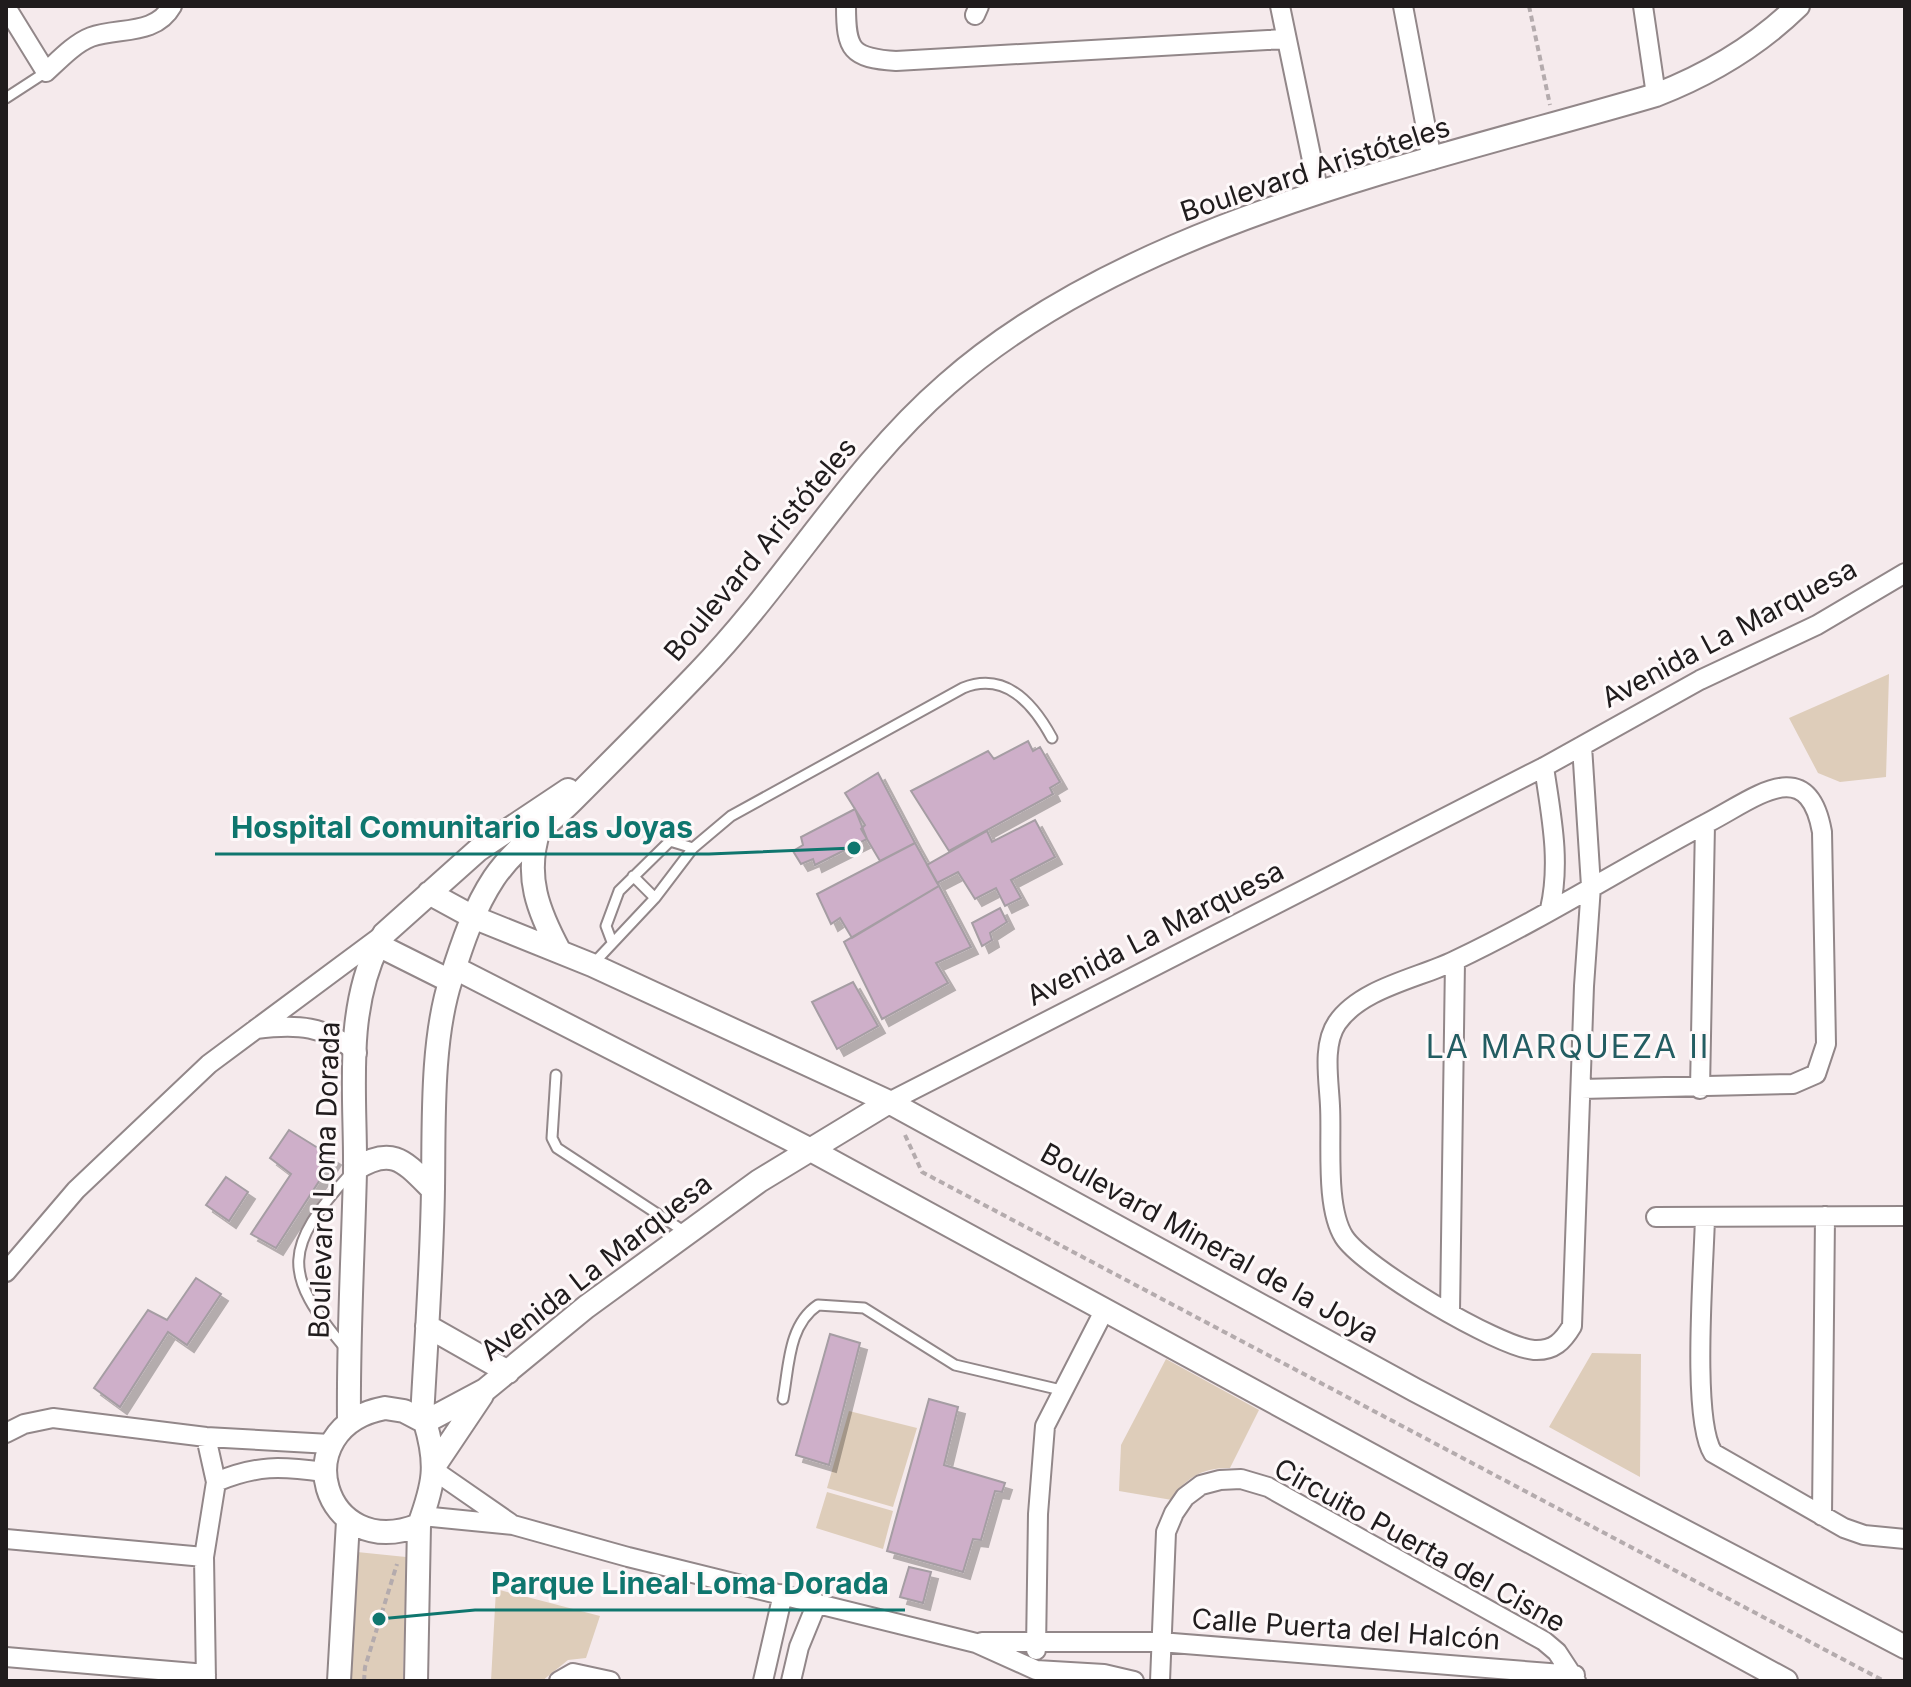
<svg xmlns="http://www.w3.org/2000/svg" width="1911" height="1687" font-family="Inter,sans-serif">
  <defs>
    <filter id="shadow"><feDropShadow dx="7" dy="7" stdDeviation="0" flood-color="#0004"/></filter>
  </defs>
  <rect width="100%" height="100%" fill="#f5eaec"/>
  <!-- green -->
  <path fill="#decdba" d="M1889 674 1886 777 1840 782 1818 773 1789 718Z
    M1592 1353 1641 1354 1640 1477 1549 1427Z
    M1166 1359 1259 1410 1230 1468C1204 1467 1184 1478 1172 1500L1119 1491 1121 1445Z
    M849 1411 917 1428 893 1507 827 1488Z
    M827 1492 893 1511 883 1549 816 1528Z
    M357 1552 406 1557 403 1681H351Z
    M496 1589 600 1616 586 1658 568 1660 542 1681H491Z"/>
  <!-- building -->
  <path fill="#ceafc9" stroke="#a59da3" stroke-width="2" filter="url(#shadow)" d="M1028 741 1033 751 1040 747 1060 782 1050 788 1053 794 949 851 911 791 988 751 994 759Z
    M878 773 915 843 880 861 861 829 865 825 845 793Z
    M855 809 867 839 815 865 813 859 801 864 793 851 803 845 801 837Z
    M1035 820 1055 857 1011 880 1021 898 1005 906 996 888 975 899 958 872 937 883 927 865 987 831 992 842Z
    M915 843 939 886 852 938 840 918 831 924 817 894Z
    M939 886 971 947 936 963 948 983 882 1019 844 942Z
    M1000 908 1007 922 990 933 992 940 982 946 972 923Z
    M853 982 878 1026 837 1049 812 1002Z
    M289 1130 334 1158 276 1248 251 1234 291 1174 270 1158Z
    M226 1177 248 1192 229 1221 206 1205Z
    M196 1278 221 1294 187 1345 168 1332 120 1407 94 1388 148 1310 167 1320Z
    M830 1334 860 1343 829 1465 796 1455Z
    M929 1399 958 1407 944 1465 1005 1483 1002 1492 995 1491 981 1540 973 1539 963 1572 887 1551Z
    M909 1567 931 1572 923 1603 900 1597Z"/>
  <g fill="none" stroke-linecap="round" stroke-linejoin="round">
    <defs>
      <path id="service" d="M6 98 46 72
        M633 876 655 898
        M612 942 606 926 619 891 670 841 693 848
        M593 964 655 898 693 848 731 816 963 688C1005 671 1033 703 1052 738
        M556 1075 552 1138 557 1148 685 1232
        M345 1348C281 1273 284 1247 350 1174
        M783 1399C789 1367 788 1325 818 1305L864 1308 955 1365 1061 1390"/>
      <path id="minor" d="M846 6C846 50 851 58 896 61L1285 39
        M1280 6 1319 194
        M1403 6 1432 160
        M1643 6 1656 95
        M6 7 46 72C59 60 75 43 91 37 119 27 155 36 172 6
        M975 15 979 6
        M1544 767C1551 815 1561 861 1550 909
        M256 1029C296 1024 326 1025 357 1053
        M1581 1089 1793 1084 1816 1074 1826 1044 1822 832C1808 753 1755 798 1709 822 1624 867 1541 920 1454 961 1419 978 1361 988 1337 1023 1322 1045 1329 1081 1330 1106 1332 1142 1325 1207 1344 1237 1363 1267 1498 1347 1534 1350 1554 1351 1563 1341 1572 1326L1584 986 1591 886 1582 746
        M1700 1089 1705 824
        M889 1102 1544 767 1700 680 1817 625 1905 573
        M1656 1217 1905 1216
        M1705 1217C1704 1265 1691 1419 1713 1453L1844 1528 1864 1535 1905 1539
        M6 1272 76 1190 209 1064 384 934
        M1450 1312 1455 961
        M6 1433 24 1424 53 1418 206 1437 330 1444
        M206 1437 216 1482 204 1557 206 1681
        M435 1471 510 1523
        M216 1482C257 1465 280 1466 324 1472
        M422 1516 513 1525 628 1557 976 1643 1036 1670 1104 1674 1134 1681
        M1822 1516 1825 1216
        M6 1539 204 1557
        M982 1642H1160L1575 1675
        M1036 1650 1038 1514 1045 1426 1104 1311
        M6 1657 206 1674
        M559 1681 573 1673 610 1681
        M763 1681 783 1594
        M791 1681 799 1647 817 1603
        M1160 1681 1166 1532 1174 1513 1185 1497 1201 1485 1220 1480 1241 1479 1268 1487 1544 1641 1557 1652 1576 1681"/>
      <path id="tertiary" d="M539 830C524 876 538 911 560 952
        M429 893 473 917 592 965 889 1102 1415 1390 1905 1647
        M455 968 811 1150 1786 1681
        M450 981 378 945 384 934 478 850 568 790
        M355 1169C393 1145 405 1162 433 1190
        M427 1326 508 1372
        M385 1408 404 1411 425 1422C438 1465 434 1484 419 1525 323 1564 283 1427 385 1408Z
        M422 1418C426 1342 432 1265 433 1188 434 1124 431 1040 451 979 462 944 474 908 494 878 515 847 546 827 572 801 615 758 657 716 699 672 787 581 851 467 947 384 1131 222 1425 163 1656 95 1710 74 1757 46 1798 6
        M349 1421C348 1338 353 1255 355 1172 356 1097 344 1014 378 945
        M425 1422 485 1390 586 1307 759 1181 889 1102
        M435 1465 482 1395
        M339 1681 348 1521
        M416 1681 419 1525"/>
    </defs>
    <!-- service casing -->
    <use href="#service" stroke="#928789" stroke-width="13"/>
    <!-- minor casing -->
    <use href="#minor" stroke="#928789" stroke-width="22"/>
    <!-- tertiary casing -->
    <use href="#tertiary" stroke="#928789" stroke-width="26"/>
    <!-- path -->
    <path stroke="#b4abad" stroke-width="4" stroke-dasharray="6 4" stroke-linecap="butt" d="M1529 6 1550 105
      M905 1135 922 1172 1884 1681
      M364 1681 365 1667 397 1564"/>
    <!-- service -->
    <use href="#service" stroke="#fff" stroke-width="9"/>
    <!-- minor -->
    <use href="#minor" stroke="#fff" stroke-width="18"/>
    <!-- tertiary -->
    <use href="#tertiary" stroke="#fff" stroke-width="22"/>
  </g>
  <g text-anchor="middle" stroke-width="6" stroke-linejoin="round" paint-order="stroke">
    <!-- street labels -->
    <g font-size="28" fill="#201c1d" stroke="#fef9fa">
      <text transform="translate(1315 169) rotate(-18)" y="10">Boulevard Aristóteles</text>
      <text transform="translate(760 549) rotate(-50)" y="10">Boulevard Aristóteles</text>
      <text transform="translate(1729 633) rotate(-28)" y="10">Avenida La Marquesa</text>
      <text transform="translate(1155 933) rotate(-27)" y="10">Avenida La Marquesa</text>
      <text transform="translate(324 1180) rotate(-88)" y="10">Boulevard Loma Dorada</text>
      <text transform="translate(1210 1243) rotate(29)" y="10">Boulevard Mineral de la Joya</text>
      <text transform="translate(596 1267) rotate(-38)" y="10">Avenida La Marquesa</text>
      <text transform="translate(1420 1545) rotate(29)" y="10">Circuito Puerta del Cisne</text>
      <text transform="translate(1346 1629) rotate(4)" y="10">Calle Puerta del Halcón</text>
    </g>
    <!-- quarter labels -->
    <g font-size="32" letter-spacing="2" fill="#235d62" stroke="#fef9fa">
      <text x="1568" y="1058">LA MARQUEZA II</text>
    </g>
  </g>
  <!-- callouts -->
  <path fill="none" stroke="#0f766e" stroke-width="3" d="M854 848L709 854H215M379 1619L475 1610H905"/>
  <g fill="#0f766e" stroke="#fef9fa" stroke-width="3">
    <circle cx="854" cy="848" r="8"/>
    <circle cx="379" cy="1619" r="8"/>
  </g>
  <g font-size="30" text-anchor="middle" font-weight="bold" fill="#0f766e" stroke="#fef9fa" stroke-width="6" stroke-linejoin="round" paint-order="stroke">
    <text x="462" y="838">Hospital Comunitario Las Joyas</text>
    <text x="690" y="1594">Parque Lineal Loma Dorada</text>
  </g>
  <!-- border -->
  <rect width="1911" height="1687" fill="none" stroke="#201c1d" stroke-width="16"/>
</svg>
